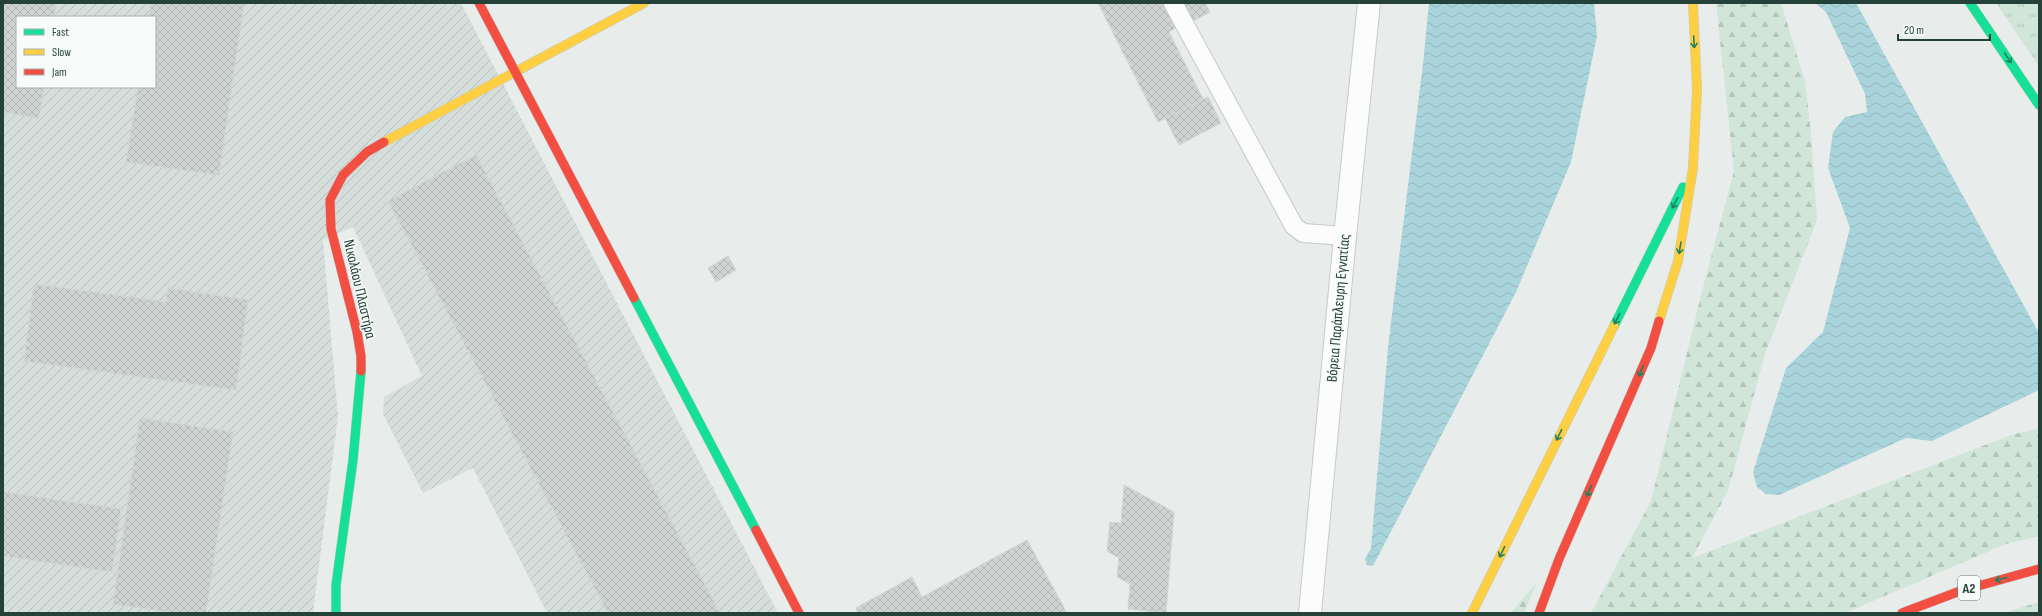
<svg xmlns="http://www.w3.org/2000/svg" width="2042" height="616" font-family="'Sofia Sans Condensed',sans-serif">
  <defs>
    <pattern id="industrial-furrows" width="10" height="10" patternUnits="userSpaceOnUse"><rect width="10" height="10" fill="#d6dedb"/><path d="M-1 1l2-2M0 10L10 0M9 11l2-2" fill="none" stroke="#b8c0bd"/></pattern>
    <pattern id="grass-tufts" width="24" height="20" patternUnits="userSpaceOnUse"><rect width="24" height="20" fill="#d1e6d8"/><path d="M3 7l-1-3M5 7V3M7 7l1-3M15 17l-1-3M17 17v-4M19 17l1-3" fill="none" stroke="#b3c6ba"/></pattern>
    <pattern id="forest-firs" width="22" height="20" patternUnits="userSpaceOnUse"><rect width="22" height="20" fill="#d1e6d8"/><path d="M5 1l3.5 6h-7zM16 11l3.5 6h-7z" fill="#b3c6ba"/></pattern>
    <pattern id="water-waves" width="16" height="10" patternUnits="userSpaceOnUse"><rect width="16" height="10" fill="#a9d4db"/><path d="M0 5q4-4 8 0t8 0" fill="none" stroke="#91b7bd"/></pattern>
    <pattern id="building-cross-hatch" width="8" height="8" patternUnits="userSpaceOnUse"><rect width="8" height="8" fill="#cfd4d2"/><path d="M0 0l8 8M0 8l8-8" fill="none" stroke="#b2b7b5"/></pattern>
  </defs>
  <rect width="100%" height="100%" fill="#e8edeb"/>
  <!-- industrial -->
  <path fill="url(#industrial-furrows)" fill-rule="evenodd" d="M3 3H461L778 613H547L473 468 423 493 383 414 384 397 422 376 353 227 323 240 338 417 313 613H3ZM17 17H155V87H17Z"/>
  <!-- grass -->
  <path fill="url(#grass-tufts)" d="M1996 3H2039V67Z"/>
  <!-- forest -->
  <path fill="url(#forest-firs)" d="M1716 3H1781L1805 81 1811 133 1817 220 1765 354 1728 491 1692 558 2011 435 2039 428V536L2006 544 1845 613H1591L1651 501 1701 295 1734 171Z
    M1537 582 1524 613H1511Z
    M2039 602V613H2003Z"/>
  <!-- water -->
  <path fill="url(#water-waves)" d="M1429 3H1594L1597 36 1571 162 1516 292 1373 566 1367 565 1365 559 1371 548 1388 347 1423 64Z
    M1815 3H1856L2039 333V390L1932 441 1906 438 1779 495 1766 494 1757 487 1753 472 1786 368 1823 332 1850 228 1828 168 1833 132 1845 117 1867 112 1865 94 1826 12Z"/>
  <!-- building -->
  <path fill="url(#building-cross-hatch)" stroke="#d1d6d4" d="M3 3H56L54 17H17V87H44L39 118 3 112Z
    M151 3H244L219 175 126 162 138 87H155V17H149Z
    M1098 3H1163L1176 28 1169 32 1203 99 1158 122Z
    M1183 3H1205L1210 12 1193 21Z
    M1208 97 1221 123 1179 145 1165 118Z
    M476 155 720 613H608L388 201Z
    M728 256 736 270 716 282 708 268Z
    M34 284 166 302 168 288 248 300 236 390 24 361Z
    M140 418 233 432 206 613H175L113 604Z
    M1124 485 1174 512 1166 613 1128 609 1130 584 1117 577 1119 558 1107 551 1110 522 1121 523Z
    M3 492 121 509 112 572 3 556Z
    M1027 540 1067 613H858L856 608 912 577 922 597Z"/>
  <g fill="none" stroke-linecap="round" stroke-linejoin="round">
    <defs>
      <path id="lane" d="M1173 3 1294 226 1303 233 1345 236"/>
      <path id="street" d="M1310 613 1345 236 1369 3"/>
      <path id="fast" d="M1970 3 2039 105
        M634 298 756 530
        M1614 326 1683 187
        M336 613V585L353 460 361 371"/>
      <path id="slow" d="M384 142 644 3
        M1659 321 1678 261 1693 168 1697 89 1693 3
        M1472 613 1614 326"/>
      <path id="jam" d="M479 3 634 298
        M361 371V356L357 332 331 229 330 200 343 175 367 152 384 142
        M756 530 799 613
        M1539 613 1559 559 1651 348 1659 321
        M1902 613 1960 591 2039 569"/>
    </defs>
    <!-- lane casing -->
    <use href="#lane" stroke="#c5cac8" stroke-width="20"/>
    <!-- street casing -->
    <use href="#street" stroke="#c5cac8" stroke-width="24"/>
    <!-- fast casing -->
    <use href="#fast" stroke="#c3cbc8" stroke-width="10"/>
    <!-- slow casing -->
    <use href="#slow" stroke="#c3cbc8" stroke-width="10"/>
    <!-- jam casing -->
    <use href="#jam" stroke="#c3cbc8" stroke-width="10"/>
    <!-- lane -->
    <use href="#lane" stroke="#fcfcfc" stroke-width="18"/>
    <!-- street -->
    <use href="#street" stroke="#fcfcfc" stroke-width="22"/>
    <!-- fast -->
    <use href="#fast" stroke="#16e098" stroke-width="9"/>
    <!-- slow -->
    <use href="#slow" stroke="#ffcf43" stroke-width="9"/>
    <!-- jam -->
    <use href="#jam" stroke="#f24e42" stroke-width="9"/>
  </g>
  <!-- one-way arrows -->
  <defs><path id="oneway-shaft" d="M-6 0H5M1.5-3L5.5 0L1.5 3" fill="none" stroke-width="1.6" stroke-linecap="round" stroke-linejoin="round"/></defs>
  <g stroke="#1e8160">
    <use href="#oneway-shaft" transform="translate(1694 42) rotate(87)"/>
    <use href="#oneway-shaft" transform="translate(2008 58) rotate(56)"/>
    <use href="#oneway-shaft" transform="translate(1675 203) rotate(117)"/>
    <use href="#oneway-shaft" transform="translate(1680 248) rotate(99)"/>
    <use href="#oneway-shaft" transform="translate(1617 319) rotate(117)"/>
    <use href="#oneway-shaft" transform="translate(1641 371) rotate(113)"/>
    <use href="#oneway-shaft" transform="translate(1559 435) rotate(116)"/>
    <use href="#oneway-shaft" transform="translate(1589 491) rotate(113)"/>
    <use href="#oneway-shaft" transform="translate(1502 552) rotate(116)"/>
    <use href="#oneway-shaft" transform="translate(2001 579) rotate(165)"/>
  </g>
  <g text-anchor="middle" stroke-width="3" stroke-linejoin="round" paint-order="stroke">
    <!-- shield labels -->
    <rect fill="#f7fbf9" stroke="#637a73" stroke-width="1" x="1958" y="576" width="22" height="24" rx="3"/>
    <g font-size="14" font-weight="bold" fill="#24423a">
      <text x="1969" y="593">Α2</text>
    </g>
    <!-- street labels -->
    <g font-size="15" fill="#24423a" stroke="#f7fbf9">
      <text transform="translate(360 289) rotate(77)" y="5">Νικολάου Πλαστήρα</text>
      <text transform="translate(1338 308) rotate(-85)" y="5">Βόρεια Παράπλευρη Εγνατίας</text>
    </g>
  </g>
  <!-- border -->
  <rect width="2042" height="616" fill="none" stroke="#24423a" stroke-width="8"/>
  <!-- legend -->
  <rect x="16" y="16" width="140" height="72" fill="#f7fbf9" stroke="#a3b1ad"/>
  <rect x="24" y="29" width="20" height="6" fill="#16e098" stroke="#a3b1ad"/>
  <text x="52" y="36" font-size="12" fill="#24423a">Fast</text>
  <rect x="24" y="49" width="20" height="6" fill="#ffcf43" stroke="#a3b1ad"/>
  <text x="52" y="56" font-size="12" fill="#24423a">Slow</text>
  <rect x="24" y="69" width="20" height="6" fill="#f24e42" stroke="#a3b1ad"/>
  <text x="52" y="76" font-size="12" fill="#24423a">Jam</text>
  <!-- scale -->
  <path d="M1898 34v6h92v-6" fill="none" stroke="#24423a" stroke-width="2"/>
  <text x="1904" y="34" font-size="12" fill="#24423a" stroke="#f7fbf9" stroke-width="3" paint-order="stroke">20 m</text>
</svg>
